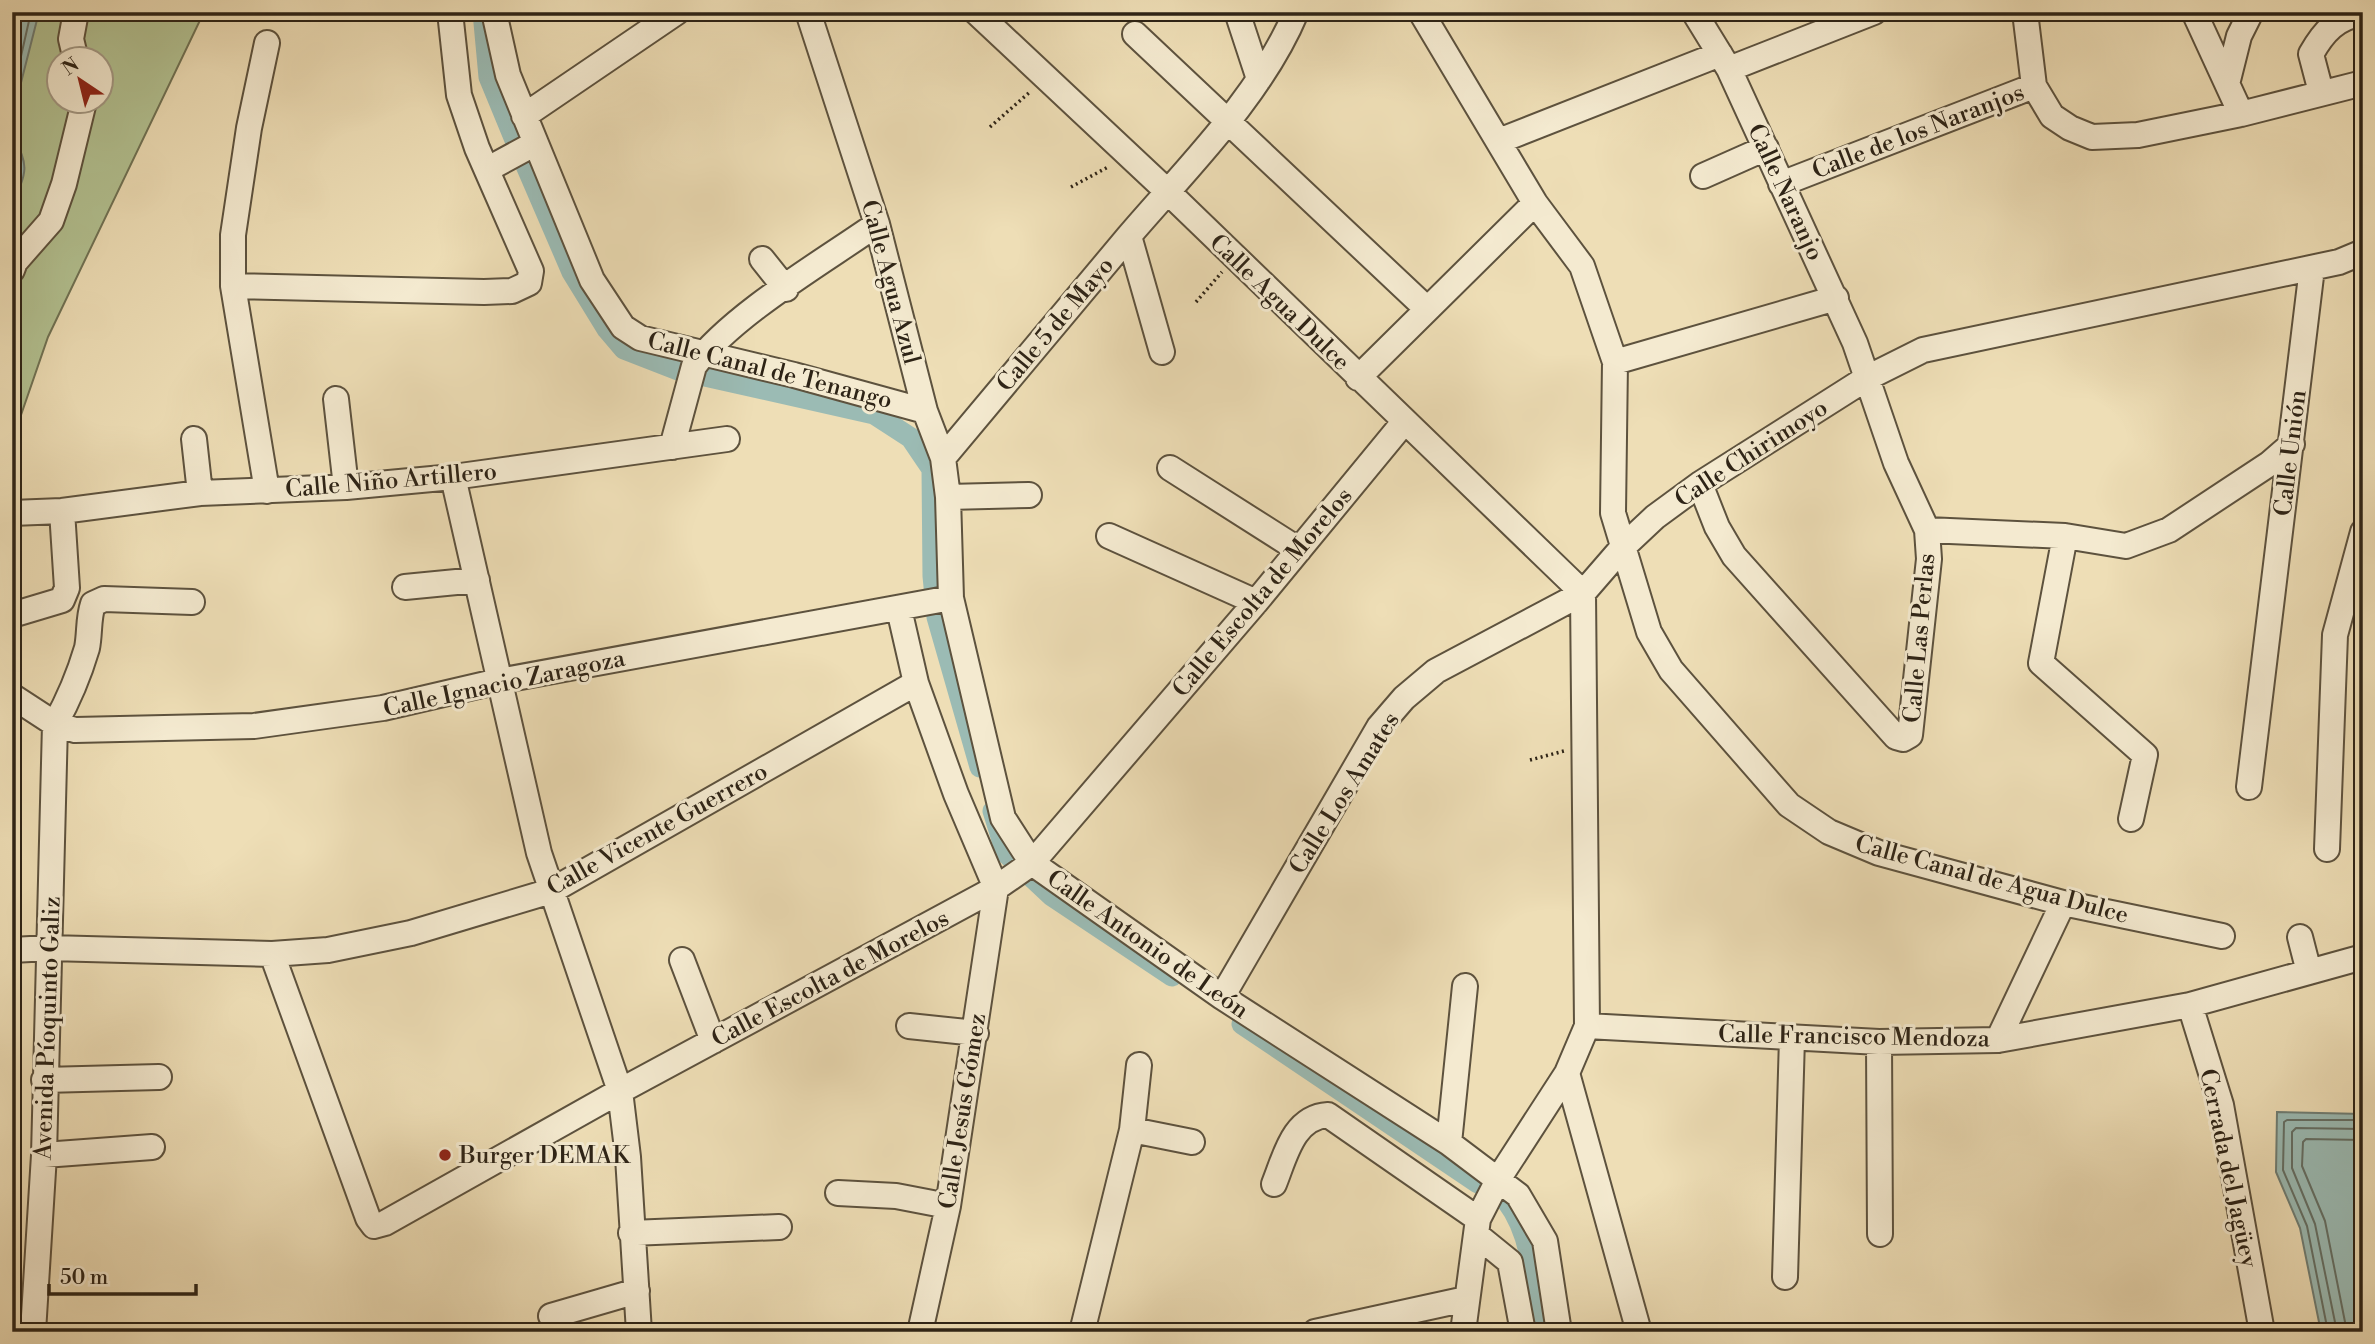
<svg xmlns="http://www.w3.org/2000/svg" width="2375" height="1344" font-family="'Libre Bodoni',serif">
  <rect width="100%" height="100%" fill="#eedeb6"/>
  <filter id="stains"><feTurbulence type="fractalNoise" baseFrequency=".00286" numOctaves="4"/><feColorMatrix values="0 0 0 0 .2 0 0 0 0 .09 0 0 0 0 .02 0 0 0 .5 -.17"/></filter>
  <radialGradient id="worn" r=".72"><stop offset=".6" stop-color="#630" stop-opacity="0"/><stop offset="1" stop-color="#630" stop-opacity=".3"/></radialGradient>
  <!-- green -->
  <path fill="#b3c292" stroke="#707254" stroke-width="2" fill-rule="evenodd" d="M12 12H204L48 337 12 441ZM60 60H102V102H60Z"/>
  <!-- water -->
  <path fill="#9bbbb4" stroke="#6f7e75" stroke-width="2" d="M12 12H39L12 118Z
    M12 135C30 166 27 172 12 204Z
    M2277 1112 2363 1114V1332H2321L2300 1228 2276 1172Z"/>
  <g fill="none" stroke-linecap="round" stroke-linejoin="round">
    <!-- shore -->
    <path stroke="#646f65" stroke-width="2" d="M12 96 31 12
      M2328 1332 2307 1226 2283 1170 2284 1122 2287 1120H2363
      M2337 1332 2315 1224 2292 1168V1132L2296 1128 2363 1129
      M2347 1332 2325 1221 2302 1166 2303 1142 2306 1139 2363 1140"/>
    <!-- canal -->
    <path stroke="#9bbbb4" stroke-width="21" d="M483 12 489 77 515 140 572 272 607 329 624 349 678 370 874 414 911 438 932 469 933 576 937 617 980 767
      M993 811 1006 853 1052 896 1172 976
      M1242 1024 1478 1183
      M1506 1200C1535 1238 1534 1287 1538 1332"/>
    <defs>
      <path id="minor" d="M76 12 71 39 76 60
        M494 12 508 75 592 280 623 327 640 338 794 375 925 411
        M808 12 877 224 925 411 943 458 948 497 951 598 1003 818 1032 863 1222 997 1449 1143 1518 1195 1545 1241 1559 1332
        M976 12 1168 192 1583 593
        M1237 12 1259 79
        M1421 12 1535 203 1582 266 1615 362 1613 513 1649 632 1671 670 1789 805 1829 832 1879 853 2063 903 2222 936
        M1694 12 1729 69 1855 343 1896 463 1927 530 1929 559 1910 735 1903 739 1896 737 1734 556 1717 527 1700 484
        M2025 12 2034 86 2052 116 2070 128 2092 137 2138 135 2241 114 2363 83
        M2194 12 2241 114
        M1135 34 1427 309
        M267 43 249 128 233 235V286L267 491
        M1729 69 1874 12
        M2228 80 2239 36 2251 12
        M2321 92 2311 54C2324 31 2336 18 2363 13
        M524 116 677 12
        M1499 141 1720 54
        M488 169 534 144
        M1703 176 1766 148
        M1781 184 2034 86
        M1129 236 1162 352
        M762 259 786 289
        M12 270 15 262 51 221 64 184 84 102
        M233 286 484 292 512 291 529 283 531 271 477 148 459 95 450 12
        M1615 362 1836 298
        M1358 378 1535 203
        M336 399 346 487
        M194 439 200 493
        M672 447 694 366C733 314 823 262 877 224
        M943 458C1005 384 1066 310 1128 237 1186 169 1261 96 1296 12
        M1170 468 1299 550
        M453 477 539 853 620 1091 628 1157 639 1332
        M948 497 1029 495
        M12 513 62 511 200 493 346 487 453 477 727 439
        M1927 530 2065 536 2126 546 2169 530 2269 464 2292 444
        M1109 536 1256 602
        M2065 536 2041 663 2145 755 2131 819
        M405 587 477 580
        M899 609 916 683 956 794 996 888 948 1206 920 1332
        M12 615 62 600 67 588 62 511
        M12 696 55 724 75 730 254 726 383 708 499 681 951 598
        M2249 787 2312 268
        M2327 849 2335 635 2363 532
        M2300 937 2309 972
        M12 950 49 948 272 954 328 950 411 933 551 891 916 683
        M272 954 368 1218 374 1226 385 1223 620 1091 996 888 1032 863 1256 602 1405 421
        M682 960 713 1041
        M1222 997 1379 727 1404 698 1436 671 1583 593 1622 548 1655 517 1700 484 1867 378 1923 350 2339 262 2363 252
        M2190 1005 2221 1105 2262 1332
        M909 1026 976 1033
        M1587 1026 1879 1042 1998 1040 2190 1005 2363 957
        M1998 1040 2063 903
        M1879 1042 1880 1234
        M1567 1073 1639 1332
        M44 1080 159 1077
        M1132 1130 1192 1142
        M1449 1143 1465 986
        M44 1155 152 1147
        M1274 1184C1285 1157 1293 1117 1328 1115L1478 1219
        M838 1193 896 1196 948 1206
        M631 1233 779 1227
        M1478 1236 1510 1262 1523 1332
        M1785 1277 1792 1038
        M551 1316 637 1291
        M33 1332 44 1155 55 724C69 699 79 675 87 648 90 633 88 619 93 604L104 599 192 602
        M1082 1332 1132 1130 1139 1065
        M1315 1332 1466 1299
        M1463 1332 1478 1219 1499 1178 1567 1073 1587 1026 1583 593"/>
    </defs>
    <!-- minor casing -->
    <use href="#minor" stroke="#5d523e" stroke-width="28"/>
    <!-- path -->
    <path stroke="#2d2316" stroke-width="3.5" stroke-dasharray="2 3.5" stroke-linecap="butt" d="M990 127 1031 91
      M1071 187 1108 167
      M1196 302 1222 272
      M1530 760 1564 751"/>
    <!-- minor -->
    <use href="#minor" stroke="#f4ead0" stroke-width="24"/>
  </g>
  <!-- markers -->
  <circle fill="#8f2418" stroke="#f4ead0" stroke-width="2.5" cx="445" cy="1155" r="7"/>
  <g text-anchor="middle" stroke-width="6" stroke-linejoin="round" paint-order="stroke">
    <!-- street labels -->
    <g font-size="24" fill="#2d2316" stroke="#f4ead0">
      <text transform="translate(1918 131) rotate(-21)" y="8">Calle de los Naranjos</text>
      <text transform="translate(1786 192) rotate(65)" y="8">Calle Naranjo</text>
      <text transform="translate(891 282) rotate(75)" y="8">Calle Agua Azul</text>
      <text transform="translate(1280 302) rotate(44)" y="8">Calle Agua Dulce</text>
      <text transform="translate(1055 324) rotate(-50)" y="8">Calle 5 de Mayo</text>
      <text transform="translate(770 370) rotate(14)" y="8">Calle Canal de Tenango</text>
      <text transform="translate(1751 453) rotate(-33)" y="8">Calle Chirimoyo</text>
      <text transform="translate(2290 453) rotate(-83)" y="8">Calle Unión</text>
      <text transform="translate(391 480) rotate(-5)" y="8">Calle Niño Artillero</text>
      <text transform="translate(1262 592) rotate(-50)" y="8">Calle Escolta de Morelos</text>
      <text transform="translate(1919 638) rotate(-85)" y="8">Calle Las Perlas</text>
      <text transform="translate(504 683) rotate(-12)" y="8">Calle Ignacio Zaragoza</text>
      <text transform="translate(1344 793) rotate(-58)" y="8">Calle Los Amates</text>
      <text transform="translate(657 829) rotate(-29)" y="8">Calle Vicente Guerrero</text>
      <text transform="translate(1992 879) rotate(15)" y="8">Calle Canal de Agua Dulce</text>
      <text transform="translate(1148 944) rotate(35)" y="8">Calle Antonio de León</text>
      <text transform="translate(830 978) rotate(-28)" y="8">Calle Escolta de Morelos</text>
      <text transform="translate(47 1028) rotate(-88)" y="8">Avenida Píoquinto Galiz</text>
      <text transform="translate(1854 1036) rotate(1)" y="8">Calle Francisco Mendoza</text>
      <text transform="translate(962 1111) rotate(-81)" y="8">Calle Jesús Gómez</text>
      <text transform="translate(2229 1168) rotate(78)" y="8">Cerrada del Jagüey</text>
    </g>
    <!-- poi labels -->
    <g font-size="24" fill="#2d2316" stroke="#f4ead0" text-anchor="start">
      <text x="459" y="1163">Burger DEMAK</text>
    </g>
  </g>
  <!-- margin -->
  <rect width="2375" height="1344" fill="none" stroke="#eedeb6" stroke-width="42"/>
  <rect x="14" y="14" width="2347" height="1316" fill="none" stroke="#2d2316" stroke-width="3.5"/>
  <rect x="21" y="21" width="2333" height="1302" fill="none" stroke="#2d2316" stroke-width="2"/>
  <!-- north arrow -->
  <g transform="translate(80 80) rotate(325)"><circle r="33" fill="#f4ead0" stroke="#a49a86" stroke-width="2"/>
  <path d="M0-5L12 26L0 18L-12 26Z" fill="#8f2418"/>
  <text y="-10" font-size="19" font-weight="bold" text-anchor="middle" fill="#2d2316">N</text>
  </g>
  <!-- scale -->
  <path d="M49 1284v10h147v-10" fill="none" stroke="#2d2316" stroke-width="3.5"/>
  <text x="60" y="1284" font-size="21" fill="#2d2316" stroke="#f4ead0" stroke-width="5" paint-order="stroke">50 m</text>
  <rect width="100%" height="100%" filter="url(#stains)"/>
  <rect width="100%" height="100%" fill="url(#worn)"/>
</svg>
